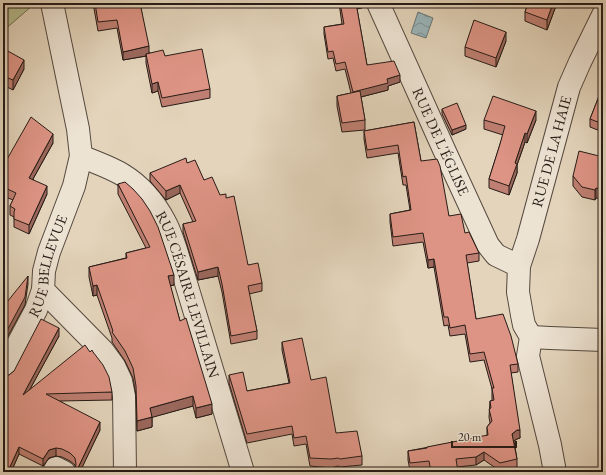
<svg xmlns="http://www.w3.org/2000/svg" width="606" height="475" font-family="'EB Garamond',serif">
  <defs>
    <pattern id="water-waves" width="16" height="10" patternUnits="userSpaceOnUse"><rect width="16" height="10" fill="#99b5ba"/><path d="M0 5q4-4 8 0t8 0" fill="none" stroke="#7d9296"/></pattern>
  </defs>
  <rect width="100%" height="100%" fill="#e3d4bb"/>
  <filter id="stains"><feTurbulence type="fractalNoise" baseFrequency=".005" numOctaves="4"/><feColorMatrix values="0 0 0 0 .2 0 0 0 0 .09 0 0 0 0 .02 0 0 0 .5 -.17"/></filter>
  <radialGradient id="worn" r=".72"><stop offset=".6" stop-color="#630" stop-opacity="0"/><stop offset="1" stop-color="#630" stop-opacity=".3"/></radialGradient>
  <!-- green -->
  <path fill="#b6bc8e" stroke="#6e6c52" d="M3 3H33V5L3 31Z"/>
  <!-- water -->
  <path fill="url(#water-waves)" stroke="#6b7778" d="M418 12 433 18 426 38 411 33Z"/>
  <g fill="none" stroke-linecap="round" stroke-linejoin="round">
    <defs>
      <g id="minor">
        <path id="s1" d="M378 3 446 154 488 245 496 255 519 266"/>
        <path id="s2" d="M81 156C94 162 110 167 123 175 141 186 155 203 165 222 170 231 173 241 176 250L243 472"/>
        <path d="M43 290 103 351 114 366 121 381 124 396 125 472"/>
        <path d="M531 337 550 338 603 340"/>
        <path id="s3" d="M3 372 36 310 43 290 44 271 49 252 74 186 81 156 78 129 52 3"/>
        <path d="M54 472 56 468 64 472"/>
        <path id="s4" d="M555 472 550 445 528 356 531 337 524 325 522 315 518 292 519 266 528 239 569 87 580 62 603 15"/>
      </g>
    </defs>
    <!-- minor casing -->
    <use href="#minor" stroke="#55493f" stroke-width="24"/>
    <!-- minor -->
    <use href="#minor" stroke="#ede3d3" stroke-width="22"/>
  </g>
  <!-- wall -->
  <path fill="#bf7f72" stroke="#261b16" d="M93 3H140L149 53 165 56 210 89V98L162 107 158 91 152 93 146 63V56L123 60 117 28 98 31Z
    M339 3H362V8L357 9 367 65 400 82 388 86V90L361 97 365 120V130L342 132 337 106V96L351 93 345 69 336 71 333 58 328 59 324 34V27L342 24Z
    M528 3H557L547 30 525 21V12Z
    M506 41 496 67 465 56V47Z
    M3 56 24 69 13 90 3 85Z
    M603 86V132L590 127V119Z
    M442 109 466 129 452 135 442 114Z
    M484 120H536L527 143 525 142 517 165V173L509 195 489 188V179L503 135 484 129Z
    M414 122 421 161 449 216 465 233 479 253V261L467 263 476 319 518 364V372L511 373 520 438 517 439 514 441 517 459V468L500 471 484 460 476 465 457 467 458 472H430L429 469 410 471 408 460V451L487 436V427L490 423 489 417 490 401H492V389L484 360 470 362 465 334 450 336 448 325 444 326 434 267 428 268 423 242 393 246 390 222V214L410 210 406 185H403L398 153 367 158 364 139V131Z
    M53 143 33 179 47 194 29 234 14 227V217L10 215V206L13 200 3 196V160L6 161Z
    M603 157V199L596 198 595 200 582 197 573 186V176Z
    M187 163 204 180 248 265 262 283V291L249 294 257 331V339L231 344 222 292 218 276 198 280 183 232V224L193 222 180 193 166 200 150 181V173Z
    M118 184 174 285 170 286 180 321 212 414 196 418 193 406 152 417V427L137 431 136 396 133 378 125 361 112 342V338L97 295 93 296 89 277V267L126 258V253L146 248 118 194Z
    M59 336 30 389 112 392V400L60 401 100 430 86 458 75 470V465L70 461 62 457 56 456 49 458 43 466 19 454 11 472H3V377L9 375Z
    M282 342 311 380 336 433 362 456V465L340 467 338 466 331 468 310 466 306 444 294 446 292 434 247 443 229 383V375L247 391 289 383 282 350Z"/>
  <!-- shaded-wall -->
  <path fill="#9b685d" stroke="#261b16" d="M553 3H557L547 30V20Z
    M506 32V41L496 67V58Z
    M149 46V55L146 54V56L123 60V52Z
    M24 60V69L13 90V80Z
    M400 75V82L388 86V90L353 99V92L387 79Z
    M158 82V91L152 93V84Z
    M536 111V120L527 143V134Z
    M466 125V129L452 135V130Z
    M525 133V142L517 165V173L509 195V186L515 163Z
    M53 134V143L29 186V178Z
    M180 185V193L166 200V191Z
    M47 186V194L29 234V225Z
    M596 188V198L595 200V190Z
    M434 259V267L428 268V260Z
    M218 267V276L198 280V272Z
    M174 275V285L168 286V276Z
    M28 276V284L25 305 3 345V338Z
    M97 285V295L93 296V286Z
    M59 328V336L23 402V395Z
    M193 396V406L150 418V408Z
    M212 404V414L196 418V408Z
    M152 417V427L137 431V421Z
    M100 422V430L80 472H76Z
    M517 430H520V438L517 439 512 442V434Z
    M19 447V454L11 472H9V469Z
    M56 448V456L49 458 43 466V459L49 450Z
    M484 452V460L476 465V457Z"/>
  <!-- building -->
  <path fill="#de9485" stroke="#261b16" d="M95 3H140L149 46 123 52 117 20 98 22Z
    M340 3H356L367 65 394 61 400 75 387 79 388 83 353 92 345 62 336 64 333 51 328 52 324 27 344 24Z
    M528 3H553L547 20 525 12Z
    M474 20 506 32 496 58 465 47Z
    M202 49 210 89 162 98 158 82 152 84 146 54 163 50 165 56Z
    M6 50 24 60 13 80 3 76V56Z
    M603 86V124L590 119Z
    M360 91 365 120 342 123 337 96Z
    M493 96 536 111 527 134 525 133 515 163 517 164 509 186 489 179 500 144 505 126 484 120Z
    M457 103 466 125 452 130 442 109Z
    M31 117 53 134 29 178 47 186 29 225 14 219V212L15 209 10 206 16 193 3 187V160L6 161Z
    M414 122 421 161 437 159 440 166 449 216 461 214 465 233 469 232 479 253 466 255 476 319 503 314 511 336 518 364 510 365 520 430H517L512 434 517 459 500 463 484 452 476 457 456 459 458 472H431L429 461 410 463 408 451 427 448V447L488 435 487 427 492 421 489 409 491 408 490 401 494 400 492 388H494L484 352 470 354 465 325 450 328 448 317H444L434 259 428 260 423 233 393 237 390 214 411 210 406 176 403 177 398 145 367 150 364 131Z
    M579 151 603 157V190L596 188 595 190 582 187 573 176Z
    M186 158 187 163 195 160 204 180 212 177 220 195 226 194V198L234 196 248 265 258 263 262 283 248 286 257 331 231 336 222 284 218 267 198 272 183 224 196 221 180 185 166 191 150 173Z
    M125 182 133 189 142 199 150 211 158 227 174 275 168 276 180 321 186 318 212 404 196 408 193 396 150 408 152 417 137 421 136 386 133 368 125 351 112 332 113 331 97 285 93 286 89 267 127 258 126 253 150 247 118 184Z
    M28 276 25 297 3 338V307Z
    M41 319 59 328 23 395 85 345 90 352 92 350 93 352 103 365 109 377 112 392 46 394 100 422 76 472H73L75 470 76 464 75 458 70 453 62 449 56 448 49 450 43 459 19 447 9 469 3 467V377L9 375 14 371Z
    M302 338 311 380 326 377 336 433 357 431 362 456 340 459 338 458 331 459 310 458 306 436 294 438 292 426 247 434 229 375 243 372 247 391 290 383 282 342Z"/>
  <g text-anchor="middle" stroke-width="3" stroke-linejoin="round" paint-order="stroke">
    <!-- street labels -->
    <g font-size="15" fill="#261b16" stroke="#ede3d3">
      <text dy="5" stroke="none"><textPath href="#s1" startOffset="152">RUE DE L'ÉGLISE</textPath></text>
      <text dy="5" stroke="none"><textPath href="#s4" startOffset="331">RUE DE LA HAIE</textPath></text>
      <text dy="5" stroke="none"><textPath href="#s3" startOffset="116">RUE BELLEVUE</textPath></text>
      <text dy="5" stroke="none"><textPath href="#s2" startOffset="186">RUE CÉSAIRE LEVILLAIN</textPath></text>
    </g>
  </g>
  <!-- margin -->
  <rect width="606" height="475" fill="none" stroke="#e3d4bb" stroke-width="16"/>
  <rect x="4" y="4" width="598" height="467" fill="none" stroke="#261b16" stroke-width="2"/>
  <rect x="8" y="8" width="590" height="459" fill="none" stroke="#261b16"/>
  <!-- scale -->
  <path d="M452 441v6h64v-6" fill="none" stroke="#261b16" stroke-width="2"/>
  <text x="458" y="441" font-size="12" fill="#261b16" stroke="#ede3d3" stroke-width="3" paint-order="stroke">20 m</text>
  <rect width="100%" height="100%" filter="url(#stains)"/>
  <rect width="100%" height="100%" fill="url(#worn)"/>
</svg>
